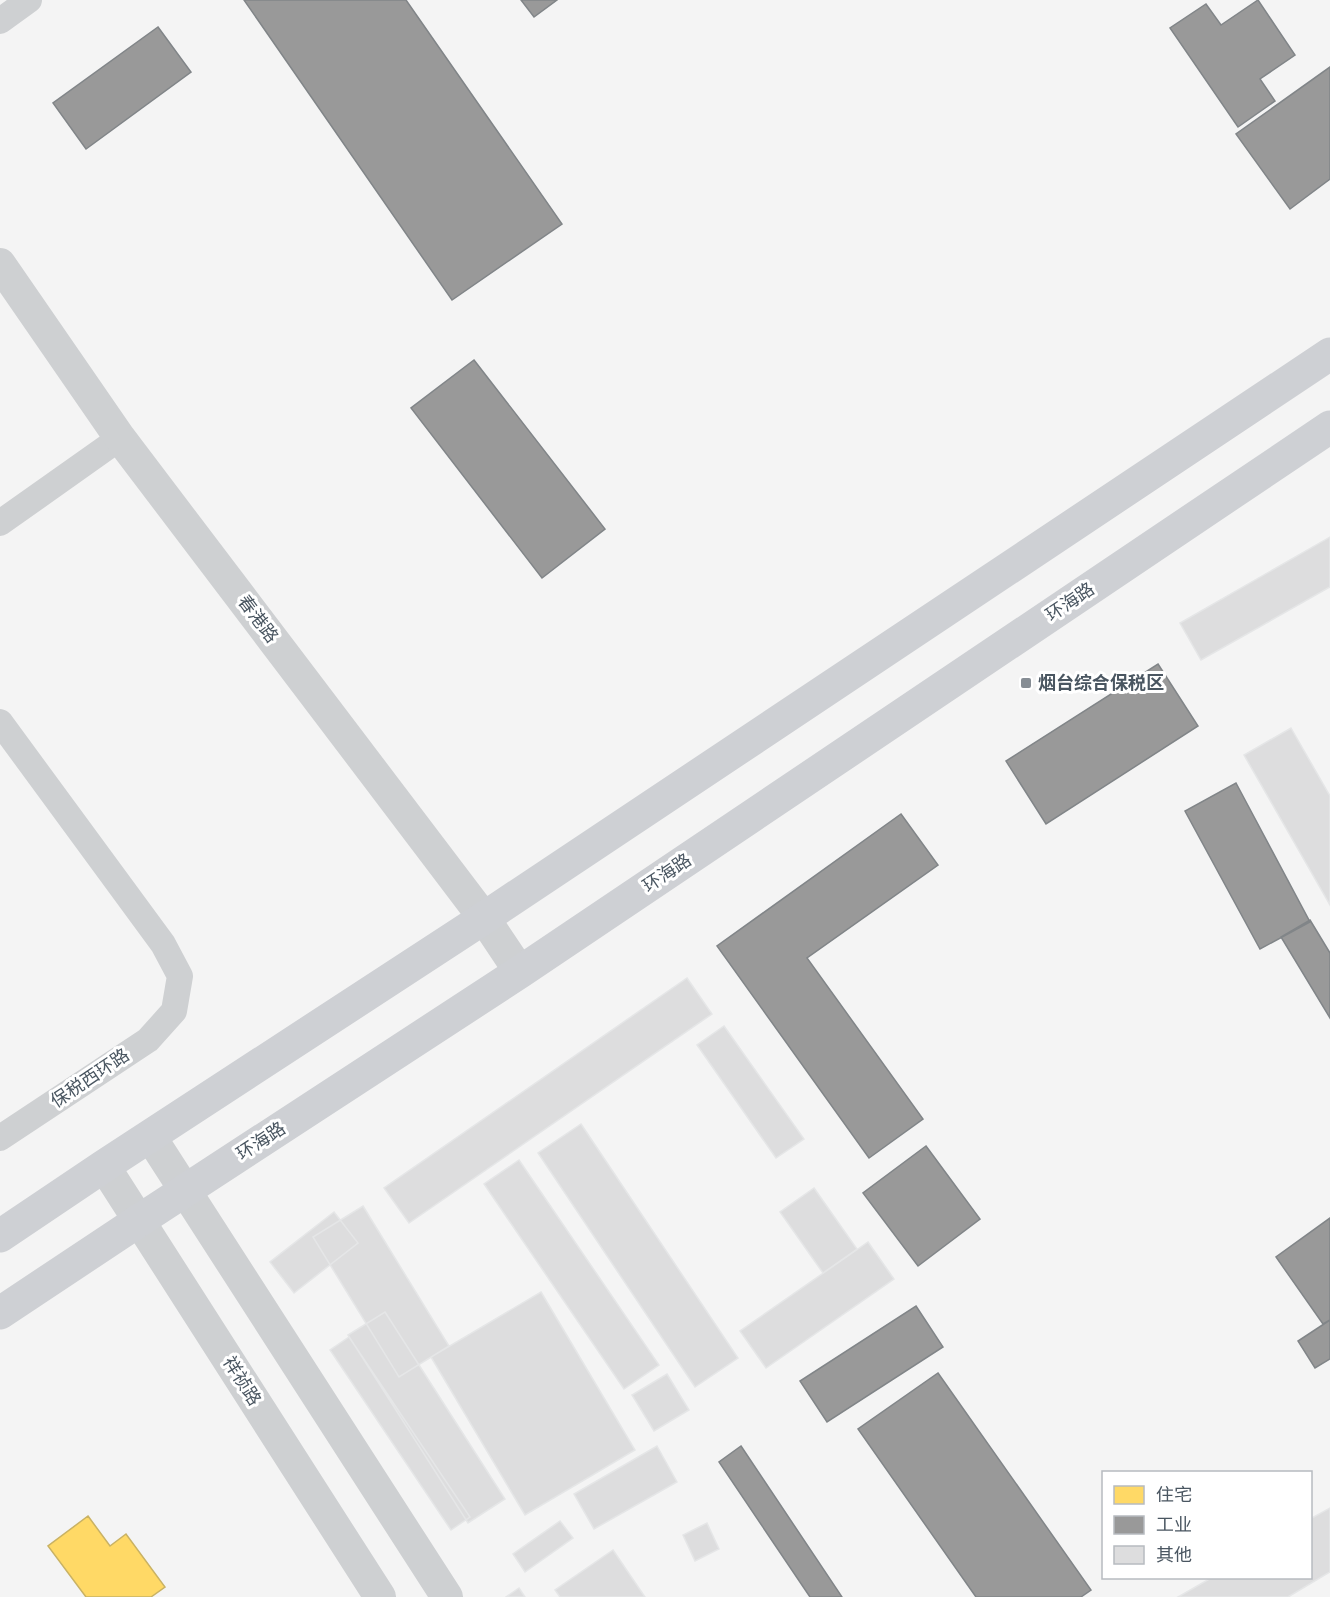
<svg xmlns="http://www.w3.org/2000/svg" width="1330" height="1597" font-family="Figtree,'Noto Sans SC',sans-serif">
  <rect width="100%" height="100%" fill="#f4f4f4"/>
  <!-- homes -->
  <path fill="#ffd966" stroke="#c9b264" stroke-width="1.5" d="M88 1516 110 1546 126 1534 165 1587 151 1597H86L48 1546Z"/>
  <!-- industry -->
  <path fill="#999" stroke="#818588" stroke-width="1.5" d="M244 0H406L562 224 452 300Z
    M521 0H557L534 17Z
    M1258 0 1295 55 1260 79 1275 101 1238 127 1170 28 1206 4 1221 25Z
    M158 27 191 72 86 149 53 103Z
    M1330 67V179L1290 209 1236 134Z
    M474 360 605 529 542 578 411 408Z
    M1158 664 1198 726 1046 824 1006 761Z
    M1236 783 1310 922 1260 949 1185 811Z
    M901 814 938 865 807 958 923 1119 869 1158 717 946Z
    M1310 920 1330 953V1018L1281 937Z
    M926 1146 980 1219 918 1266 863 1193Z
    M1330 1218V1320L1323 1324 1276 1257Z
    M916 1306 943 1347 827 1422 800 1381Z
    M1330 1320V1359L1315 1368 1298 1341Z
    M938 1373 1091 1590 1081 1597H976L858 1429Z
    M741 1446 842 1597H810L719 1462Z"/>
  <!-- building -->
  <path fill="#ddddde" stroke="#e5e6e7" stroke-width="1.5" d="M1330 537V587L1201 660 1180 623Z
    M1291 728 1330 796V905L1244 755Z
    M687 978 712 1014 409 1223 384 1188Z
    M724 1026 804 1139 776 1158 697 1045Z
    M581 1124 738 1358 695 1387 538 1153Z
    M519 1160 659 1365 624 1389 484 1184Z
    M814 1188 857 1249 823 1273 780 1212Z
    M363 1206 449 1346 399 1377 313 1237Z
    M334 1212 358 1243 294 1293 270 1262Z
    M868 1242 894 1279 766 1368 740 1331Z
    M541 1292 635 1450 525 1515 431 1357Z
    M385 1312 505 1499 468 1523 348 1335Z
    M349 1337 470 1517 451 1530 330 1350Z
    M667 1374 689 1410 654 1431 632 1395Z
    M657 1446 677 1482 594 1529 574 1494Z
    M1330 1508V1572L1288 1597H1178L1211 1578H1310V1519Z
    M560 1521 573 1538 525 1572 513 1554Z
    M707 1523 719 1549 695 1561 683 1535Z
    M613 1550 645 1597H560L555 1590Z
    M519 1588 525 1597H506Z"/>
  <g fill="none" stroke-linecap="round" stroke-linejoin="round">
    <!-- minor -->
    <path stroke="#ced0d2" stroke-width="26" d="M0 21 29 0
      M0 523 120 438
      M0 722 163 944 180 976 174 1011 148 1040 0 1138"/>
    <!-- tertiary -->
    <path stroke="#ced0d2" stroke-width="32" d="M0 264 120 438 484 918 520 972
      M150 1136 447 1597
      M104 1166 380 1597"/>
    <!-- secondary -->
    <path stroke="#ced0d4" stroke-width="33" d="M0 1236 104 1166 484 918 1330 354
      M0 1313 140 1220 520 972 1330 427"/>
  </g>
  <!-- markers -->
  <rect fill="#868d94" stroke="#fff" stroke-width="2" x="1020" y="677" width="12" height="12" rx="3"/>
  <g text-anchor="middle" stroke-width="6" stroke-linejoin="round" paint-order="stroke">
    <!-- street labels -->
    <g font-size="18" fill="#4a5661" stroke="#fff">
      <text transform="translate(1070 602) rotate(-34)" y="6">环海路</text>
      <text transform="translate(258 619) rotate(53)" y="6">春港路</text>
      <text transform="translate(667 873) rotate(-34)" y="6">环海路</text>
      <text transform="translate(90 1078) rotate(-34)" y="6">保税西环路</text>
      <text transform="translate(261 1141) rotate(-33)" y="6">环海路</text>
      <text transform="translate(242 1381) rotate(58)" y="6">祥祯路</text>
    </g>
    <!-- poi labels -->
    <g font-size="18" font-weight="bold" fill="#4a5661" stroke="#fff" text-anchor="start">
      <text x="1038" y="689">烟台综合保税区</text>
    </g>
  </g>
  <!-- legend -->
  <rect x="1102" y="1471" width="210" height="108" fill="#ffffff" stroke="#b7bbc0" stroke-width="1.5"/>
  <rect x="1114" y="1486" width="30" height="18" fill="#ffd966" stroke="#b7bbc0" stroke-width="1.5"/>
  <text x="1156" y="1501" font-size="18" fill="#4a5661">住宅</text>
  <rect x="1114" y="1516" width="30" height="18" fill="#999999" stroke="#b7bbc0" stroke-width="1.5"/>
  <text x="1156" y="1531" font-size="18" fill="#4a5661">工业</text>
  <rect x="1114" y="1546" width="30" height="18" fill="#ddddde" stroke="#b7bbc0" stroke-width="1.5"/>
  <text x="1156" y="1561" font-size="18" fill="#4a5661">其他</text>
</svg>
